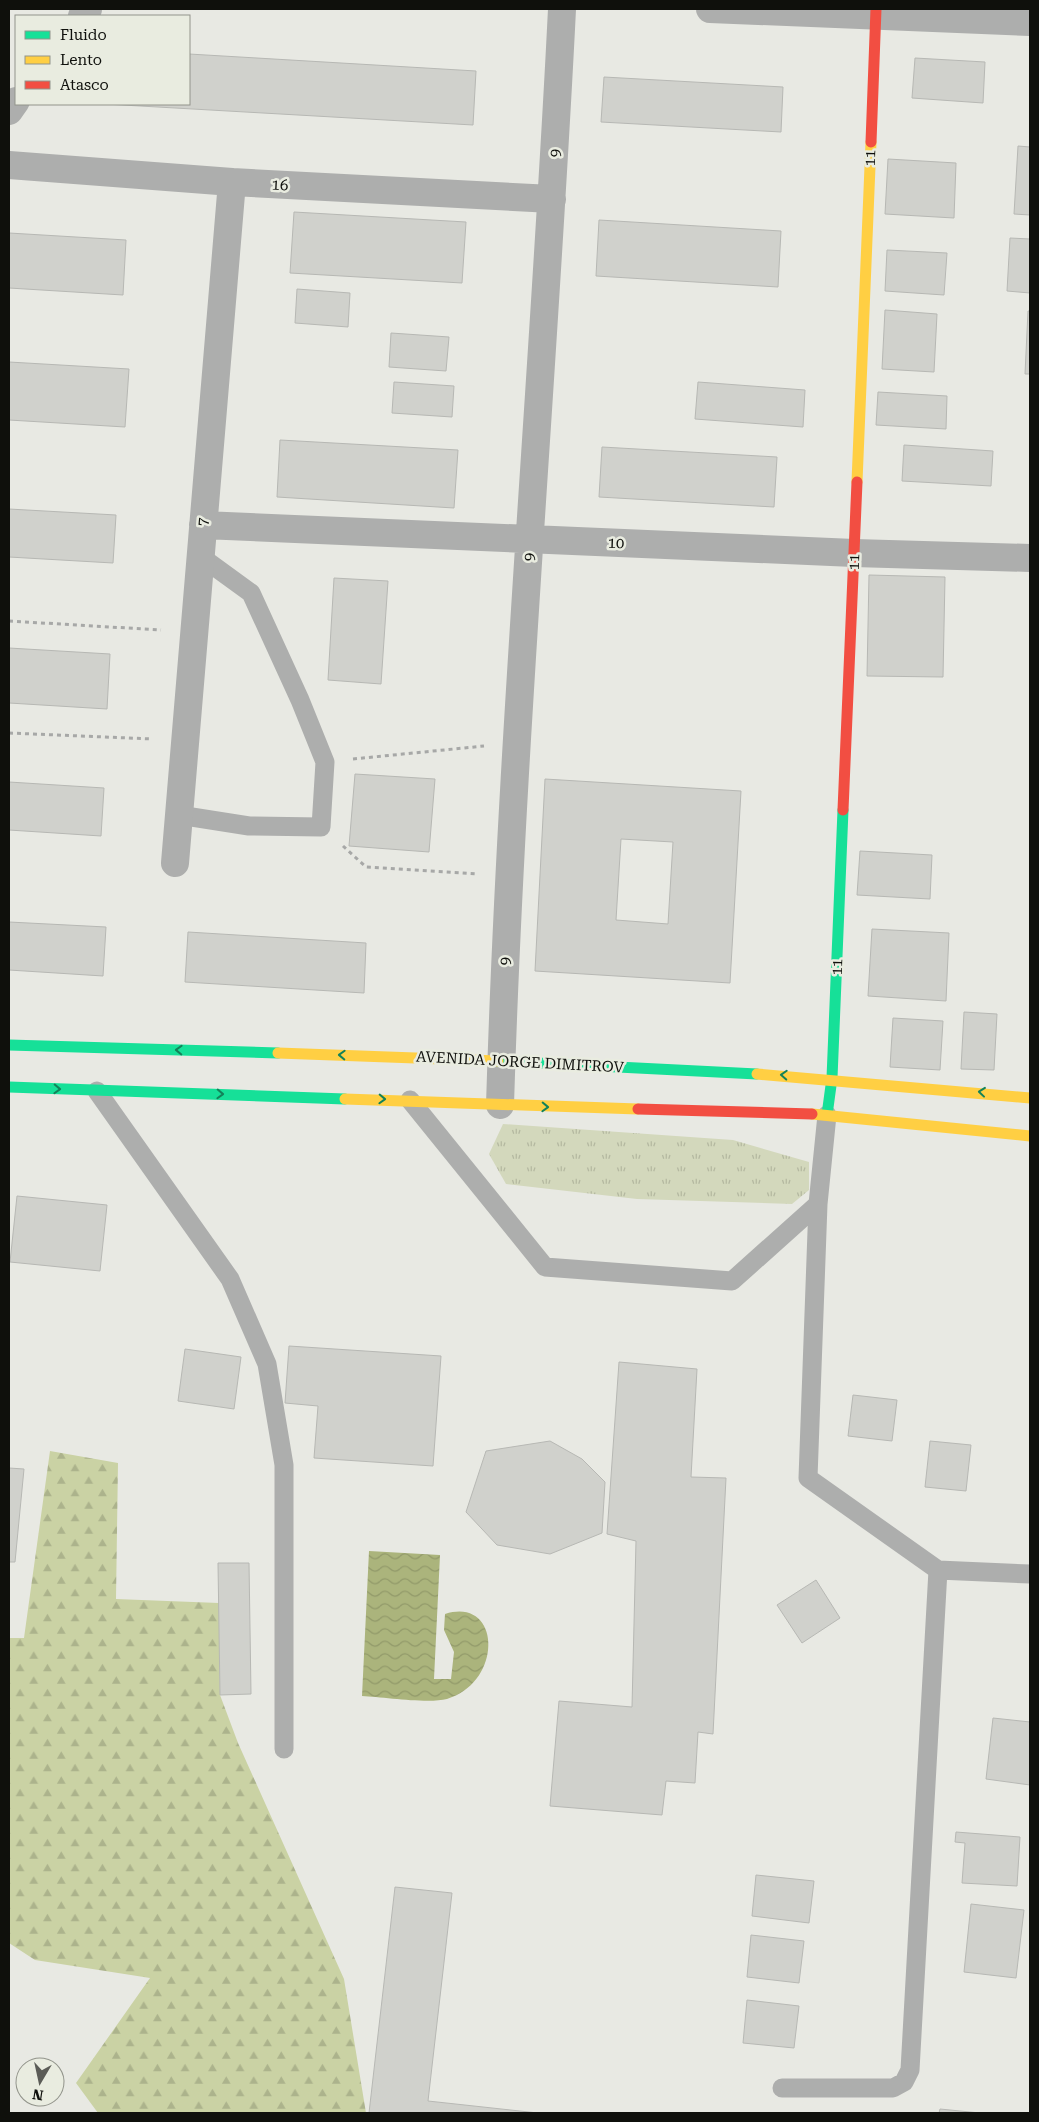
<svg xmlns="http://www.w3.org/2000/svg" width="1039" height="2122" font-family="'Roboto Serif',serif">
  <defs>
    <pattern id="grass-tufts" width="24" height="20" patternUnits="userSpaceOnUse" patternTransform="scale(1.25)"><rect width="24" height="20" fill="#d3d8bc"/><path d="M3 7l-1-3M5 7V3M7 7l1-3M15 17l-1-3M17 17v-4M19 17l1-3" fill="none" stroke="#b4b8a0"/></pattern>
    <pattern id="forest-firs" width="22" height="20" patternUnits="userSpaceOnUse" patternTransform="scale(1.25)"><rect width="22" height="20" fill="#cad2a4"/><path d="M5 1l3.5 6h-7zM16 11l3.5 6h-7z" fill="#acb38c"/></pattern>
    <pattern id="water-waves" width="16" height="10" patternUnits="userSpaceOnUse" patternTransform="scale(1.25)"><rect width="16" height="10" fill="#abb47c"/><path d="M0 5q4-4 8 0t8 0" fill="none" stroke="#929a6a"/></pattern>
  </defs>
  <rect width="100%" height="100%" fill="#e8e9e3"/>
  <!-- grass -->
  <path fill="url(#grass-tufts)" d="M503 1124 733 1140 809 1162V1190L792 1204 637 1199 506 1184 489 1154Z"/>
  <!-- forest -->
  <path fill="url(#forest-firs)" d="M50 1451 118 1463 116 1599 219 1603 220 1695 238 1743 344 1979 366 2113H98L76 2083 150 1978 35 1960 9 1943V1638H24Z"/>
  <!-- water -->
  <path fill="url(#water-waves)" d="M369 1551 440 1555 434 1679H451L454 1652 444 1630 445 1614C501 1596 504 1682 447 1699 428 1704 383 1697 362 1696Z"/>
  <!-- building -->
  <path fill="#d0d1cc" stroke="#b7b8b4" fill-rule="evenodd" d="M189 54 476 71 473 125 105 104H189Z
    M915 58 985 62 983 103 912 98Z
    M604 77 783 87 781 132 601 122Z
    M1018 146 1030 147V215L1014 214Z
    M888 159 956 163 954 218 885 214Z
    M294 212 466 222 462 283 290 273Z
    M599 220 781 231 778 287 596 276Z
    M9 233 126 240 123 295 9 288Z
    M1010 238 1030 239V293L1007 291Z
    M887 250 947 253 944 295 885 291Z
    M297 289 350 293 348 327 295 323Z
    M885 310 937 314 934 372 882 369Z
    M1028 311H1030V374H1025Z
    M391 333 449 337 446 371 389 367Z
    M9 362 129 369 125 427 9 420Z
    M394 382 454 386 452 417 392 413Z
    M698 382 805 390 803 427 695 419Z
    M878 392 947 396 946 429 876 425Z
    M280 440 458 450 454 508 277 497Z
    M904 445 993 451 991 486 902 481Z
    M602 447 777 457 774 507 599 497Z
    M9 509 116 515 113 563 9 557Z
    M869 575 945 577 943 677 867 676Z
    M334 578 388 581 381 684 328 680Z
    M9 648 110 654 107 709 9 703Z
    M355 774 435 779 429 852 349 846Z
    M545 779 741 791 730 983 535 971ZM621 839 673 842 668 924 616 920Z
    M9 782 104 788 101 836 9 830Z
    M860 851 932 855 930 899 857 895Z
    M9 922 106 927 103 976 9 970Z
    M872 929 949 933 946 1001 868 996Z
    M188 932 366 943 364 993 185 982Z
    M964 1012 997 1014 994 1070 961 1069Z
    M893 1018 943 1021 940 1070 890 1067Z
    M17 1196 107 1205 100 1271 10 1262Z
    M289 1346 441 1356 433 1466 314 1458 318 1406 285 1403Z
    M185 1349 241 1357 234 1409 178 1401Z
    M619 1362 697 1369 691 1477 726 1478 713 1734 698 1732 695 1783 666 1781 662 1815 550 1806 559 1701 632 1707 636 1541 607 1534Z
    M853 1395 897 1400 892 1441 848 1436Z
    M550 1441 582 1459 605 1482 602 1533 550 1554 497 1545 466 1512 486 1451Z
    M930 1441 971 1445 966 1491 925 1487Z
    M9 1468 24 1469 15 1562H9Z
    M218 1563H249L251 1694 220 1695Z
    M816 1580 840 1618 802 1643 777 1605Z
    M993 1718 1030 1722V1785L986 1779Z
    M956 1832 1020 1837 1017 1886 962 1883 965 1843 955 1842Z
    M756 1875 814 1881 809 1923 752 1916Z
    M395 1887 452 1893 428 2101 538 2113H369Z
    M971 1904 1024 1910 1016 1978 964 1972Z
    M751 1935 804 1941 799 1983 747 1977Z
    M747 2000 799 2006 794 2048 743 2043Z
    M940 2109 980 2113H939Z"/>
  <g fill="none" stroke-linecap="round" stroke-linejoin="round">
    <!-- path -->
    <path stroke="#a7a8a7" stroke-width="3" stroke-dasharray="4 4" stroke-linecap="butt" d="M9 621 161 630
      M9 733 152 739
      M353 759 484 746
      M343 846 366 867 478 874"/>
    <!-- lane -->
    <path stroke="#adaead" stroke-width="19" d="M179 815 249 826 321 827 325 762 300 700 251 593 200 556
      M97 1091 230 1279 267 1364 284 1465V1749
      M410 1100 545 1267 732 1281 818 1204 827 1115
      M818 1204 808 1478 938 1570 1030 1574
      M782 2088H893L904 2082 910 2070 938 1570"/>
    <!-- street -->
    <path stroke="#adaead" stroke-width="28" d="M710 9 1030 22
      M82 16 88 9
      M9 111 16 101
      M9 165 232 182 552 199
      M203 525 854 553 1030 558
      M175 863 232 182
      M500 1105C511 739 544 374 562 9"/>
    <!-- fast -->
    <path stroke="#16e098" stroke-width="11" d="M9 1045 278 1053
      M498 1061 757 1074
      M9 1087 345 1099
      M827 1115 832 1078 843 810"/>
    <!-- slow -->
    <path stroke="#ffcf43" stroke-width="11" d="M857 482 871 142
      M278 1053 498 1061
      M757 1074 1030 1098
      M345 1099 638 1109
      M812 1114 1030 1136"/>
    <!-- jam -->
    <path stroke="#f24e42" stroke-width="11" d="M871 142 876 9
      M843 810 857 482
      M638 1109 812 1114"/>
  </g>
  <!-- one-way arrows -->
  <defs><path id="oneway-chevron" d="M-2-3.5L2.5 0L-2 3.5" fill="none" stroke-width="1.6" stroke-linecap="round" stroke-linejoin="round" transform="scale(1.25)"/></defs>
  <g stroke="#138259">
    <use href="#oneway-chevron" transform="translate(179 1050) rotate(-178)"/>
    <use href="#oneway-chevron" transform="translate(342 1055) rotate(-178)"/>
    <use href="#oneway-chevron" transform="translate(784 1075) rotate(-177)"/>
    <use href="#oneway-chevron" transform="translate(57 1089) rotate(2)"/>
    <use href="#oneway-chevron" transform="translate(982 1092) rotate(-174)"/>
    <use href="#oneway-chevron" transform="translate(220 1094) rotate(2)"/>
    <use href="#oneway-chevron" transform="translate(382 1099) rotate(2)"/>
    <use href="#oneway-chevron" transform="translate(545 1107) rotate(2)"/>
  </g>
  <g text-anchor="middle" stroke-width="5" stroke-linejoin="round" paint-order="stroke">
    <!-- street labels -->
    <g font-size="15" fill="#0f100c" stroke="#e9ece0">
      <text transform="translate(555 153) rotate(-87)" y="5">9</text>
      <text transform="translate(870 158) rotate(-88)" y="5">11</text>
      <text transform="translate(280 185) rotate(3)" y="5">16</text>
      <text transform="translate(203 522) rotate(-85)" y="5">7</text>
      <text transform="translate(616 543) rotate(2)" y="5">10</text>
      <text transform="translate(529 557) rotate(-86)" y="5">9</text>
      <text transform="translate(854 562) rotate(-88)" y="5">11</text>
      <text transform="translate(505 961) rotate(-88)" y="5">9</text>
      <text transform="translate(837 967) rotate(-88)" y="5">11</text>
      <text transform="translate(520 1062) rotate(3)" y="5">AVENIDA JORGE DIMITROV</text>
    </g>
  </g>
  <!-- border -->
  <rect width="1039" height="2122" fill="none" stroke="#0f100c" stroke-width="20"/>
  <!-- legend -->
  <rect x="15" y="15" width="175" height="90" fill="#e9ece0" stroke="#92948b"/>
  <rect x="25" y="31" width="25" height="8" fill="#16e098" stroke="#92948b"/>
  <text x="60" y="40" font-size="15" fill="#0f100c">Fluido</text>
  <rect x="25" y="56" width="25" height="8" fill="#ffcf43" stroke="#92948b"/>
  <text x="60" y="65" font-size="15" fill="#0f100c">Lento</text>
  <rect x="25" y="81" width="25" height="8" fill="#f24e42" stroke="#92948b"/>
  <text x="60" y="90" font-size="15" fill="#0f100c">Atasco</text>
  <!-- north arrow -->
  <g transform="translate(40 2082) rotate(189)"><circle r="24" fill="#e9ece0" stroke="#92948b"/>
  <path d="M0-4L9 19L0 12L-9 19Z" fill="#5b5c57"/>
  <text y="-8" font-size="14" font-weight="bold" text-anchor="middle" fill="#0f100c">N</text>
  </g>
</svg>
